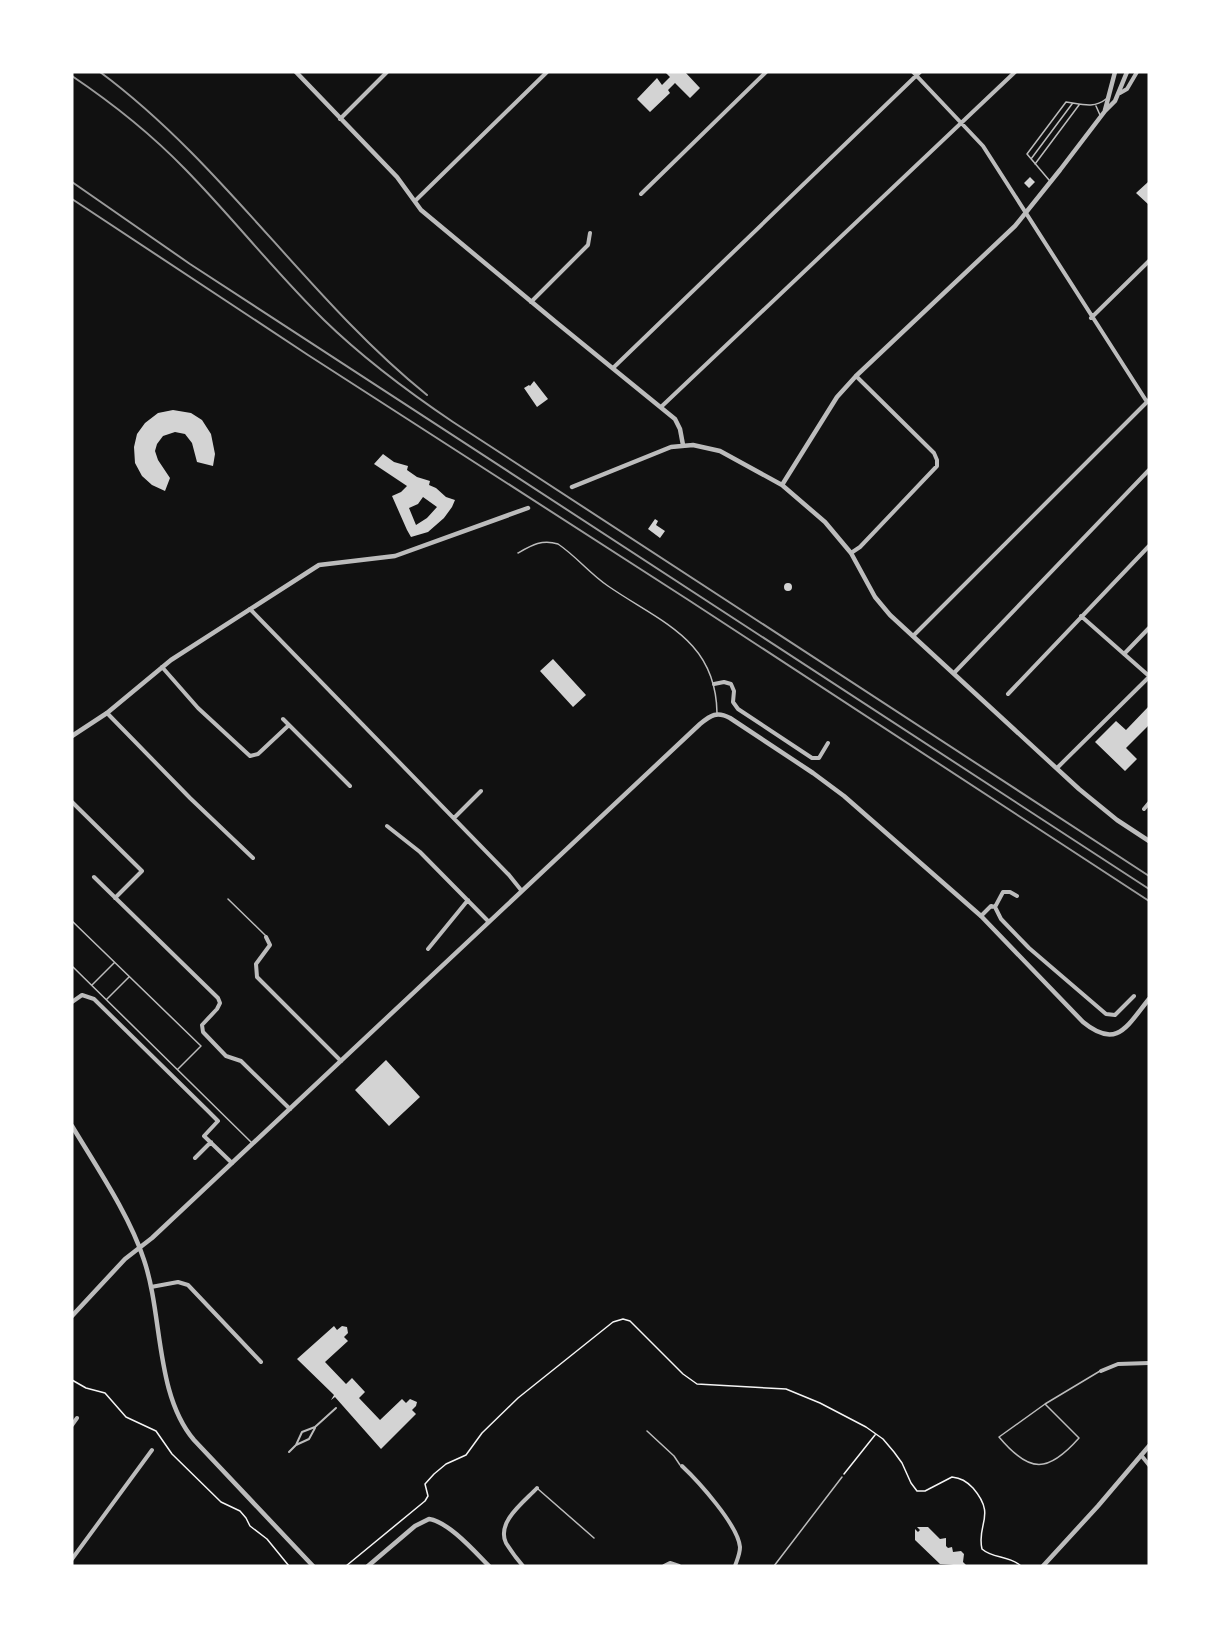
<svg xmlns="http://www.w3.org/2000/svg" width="1221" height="1638" font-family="'PT Serif',serif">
  <rect width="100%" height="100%" fill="#111"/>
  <!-- building -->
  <path fill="#d3d3d3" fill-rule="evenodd" d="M665 72H685L700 88 690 98 675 83 668 90 670 93 650 112 637 99 657 78 662 85 670 77Z
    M1030 177 1035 182 1029 188 1024 183Z
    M1148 182 1149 183V205L1136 193Z
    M534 381 548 399 537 407 524 388 529 385 530 386Z
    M173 410 191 413 202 420 211 434 215 454 213 466 197 462 192 443 185 434 175 432 163 436 157 444 155 451 158 460 170 478 165 491 152 485 142 476 135 463 134 447 137 434 145 423 158 413Z
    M383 454 394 462 408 466 407 470 417 477 430 481 429 485 436 488 446 497 455 500 452 507 444 518 428 532 411 537 407 530 392 496 401 492 407 486 374 464ZM423 497 437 507 427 518 416 525 409 508 418 504Z
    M655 519 658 521 656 525 665 531 660 538 648 529Z
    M784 587a4 4 0 1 1 8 0a4 4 0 1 1-8 0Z
    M553 659 586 695 573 707 540 671Z
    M1149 706V725L1126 748 1137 759 1125 771 1095 742 1116 721 1126 730Z
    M386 1060 420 1097 389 1126 355 1090Z
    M334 1326 337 1330 342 1326 347 1327 348 1333 344 1337 348 1341 325 1362 346 1384 352 1378 365 1392 359 1398 380 1420 402 1399 406 1403 410 1399 417 1402 416 1406 412 1410 416 1414 381 1449 335 1397 331 1400 334 1395 297 1359Z
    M917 1527H928L940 1539 946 1538V1546L948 1548 952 1547 953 1552 961 1551 964 1554 963 1562 967 1566 940 1564 915 1540V1529L918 1532 920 1530Z"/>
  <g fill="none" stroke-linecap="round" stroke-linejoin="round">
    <!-- path -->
    <path stroke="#f5f5f5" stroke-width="1.5" d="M72 1380 86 1388 105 1393 126 1417 156 1431 172 1454 221 1502 240 1511 246 1518 250 1526 267 1539 289 1566
      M844 1474 875 1435
      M346 1566 425 1501 428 1496 425 1484 434 1474 446 1464 466 1455 482 1433 518 1398 613 1322 623 1319 630 1321 683 1374 697 1384 786 1389 820 1403 866 1427 883 1439 894 1452 902 1463 911 1483 917 1491H925L952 1477C961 1478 966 1481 973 1488 997 1516 976 1524 982 1549 993 1559 1009 1555 1021 1566"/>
    <!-- service -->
    <path stroke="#bcbcbc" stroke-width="1.5" d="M1096 106 1100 115
      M1031 159 1072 104
      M1035 164 1079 105
      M1049 180 1027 154 1066 102C1081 104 1094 109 1106 99
      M518 553C532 545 542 539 558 544 576 556 590 574 608 586 660 622 716 639 717 713
      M228 899 266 936
      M72 921 201 1046 178 1069
      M73 967 252 1143
      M92 985 114 963
      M107 999 129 977
      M1045 1404 1079 1438C1048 1473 1030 1474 999 1437L1045 1404 1100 1371
      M647 1431 674 1456 680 1465
      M538 1489 594 1538
      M774 1566 842 1477"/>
    <!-- pedestrian -->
    <path stroke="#bcbcbc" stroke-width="2" d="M296 1445 309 1439 315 1428
      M289 1452 296 1445 302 1432 315 1427 336 1408"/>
    <!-- minor -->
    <path stroke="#bcbcbc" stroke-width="4" d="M913 72 983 146 1147 402
      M1120 93 1127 89 1137 72
      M340 119 387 72
      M641 194 766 72
      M416 200 547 72
      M531 302 588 245 590 233
      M1091 318 1149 261
      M613 368 920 72
      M661 407 1015 72
      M851 553 860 547 937 466V460L934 453 856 376
      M250 609 509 875 521 890
      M1081 616 1149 676
      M913 636 1149 400
      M1124 654 1149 628
      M162 667 198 708 250 756 258 754 289 725
      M954 673 1149 470
      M714 684 724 682 731 684 734 691 733 702 738 709 812 758H819L828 743
      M1008 694 1149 546
      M107 713 190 798 253 858
      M283 719 350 786
      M1057 768 1149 677
      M72 802 142 871 115 898
      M1144 809 1149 803
      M454 818 481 791
      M387 826 420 852 488 921
      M94 877 218 998 220 1003 217 1009 202 1025 203 1032 226 1056 241 1061 290 1109
      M995 907 1003 892H1010L1017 896
      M981 916 991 906 995 907 1001 919 1029 948 1106 1014 1115 1015 1134 996
      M266 937 270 945 256 964 257 977 341 1061
      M428 949 468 900
      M72 1002 82 995 94 999 208 1111 218 1121 204 1136 232 1163
      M195 1158 211 1142
      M151 1287 178 1282 188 1285 261 1362
      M1101 1371 1118 1364 1149 1363
      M72 1425 77 1418
      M1141 1455 1149 1465
      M682 1466C698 1481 738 1525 740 1547 740 1554 737 1560 735 1566
      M72 1559 152 1450
      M523 1566C517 1559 511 1551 506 1543 496 1522 524 1502 537 1488
      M664 1566 670 1563 679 1566"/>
    <!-- tertiary -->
    <path stroke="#bcbcbc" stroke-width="4.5" d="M296 72 397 177 421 210 557 323 675 419 680 429 683 445
      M1105 110 1115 72
      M782 485 837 397 856 376 1015 226 1060 170 1105 111 1115 101 1127 72
      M572 487 671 447 693 445 720 451 782 485 825 522 851 553 875 597 890 615 1079 789 1117 820 1149 841
      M72 736 107 713 171 660 319 565 395 556 528 508
      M72 1126C96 1166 130 1216 144 1260 163 1316 155 1394 194 1440L313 1566
      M72 1316 125 1259 152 1238 700 724C711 715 717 711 730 718L813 773 844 796 981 916 1083 1022C1117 1050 1127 1026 1149 999
      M368 1566 415 1526 429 1519C449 1522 475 1552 489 1566
      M1043 1566 1098 1506 1149 1446"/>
    <!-- rail -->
    <path stroke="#9a9a9a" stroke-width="2" d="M100 72C224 164 308 299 427 395
      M72 76C112 103 151 134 185 169 233 218 275 272 324 320 364 359 407 391 453 422L1149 876
      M72 182 190 264 1149 889
      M72 199 308 355 690 601 1149 901"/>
  </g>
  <!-- border -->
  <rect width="1221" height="1638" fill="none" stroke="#ffffff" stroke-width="147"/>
</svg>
